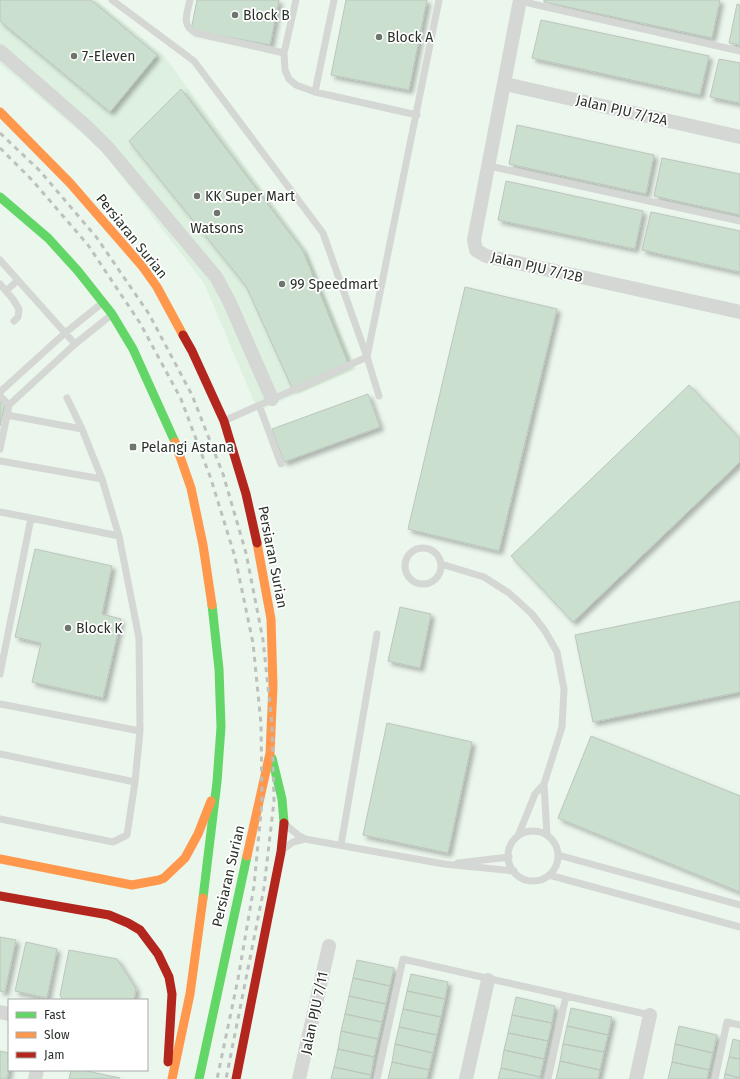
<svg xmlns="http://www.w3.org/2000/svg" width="740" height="1079" font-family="'Fira Sans',sans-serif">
  <defs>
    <filter id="shadow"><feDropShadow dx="3.5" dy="3.5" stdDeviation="2" flood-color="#0004"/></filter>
  </defs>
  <rect width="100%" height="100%" fill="#ebf6ec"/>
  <!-- built -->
  <path fill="#def0df" d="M0 0H96L164 56 307 250 356 369 258 411 204 283 101 150 0 64Z"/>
  <!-- building -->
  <path fill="#cadfcd" stroke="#bdc5be" filter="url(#shadow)" d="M0 0H91L157 55 110 112 0 21Z
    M197 0H279L270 45 191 30Z
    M346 0H427L409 90 331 75Z
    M544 0H720L712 38 544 2Z
    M737 4 740 5V45L729 43Z
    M541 20 709 56 700 95 532 58Z
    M719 59 740 63V103L710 97Z
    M181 89 303 251 348 363 292 388 246 286 129 141Z
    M517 125 654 155 646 194 509 164Z
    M662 158 740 174V215L654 196Z
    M506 181 643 211 635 249 498 220Z
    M651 212 740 231V272L642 250Z
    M465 287 557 309 499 551 408 529Z
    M689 385 740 439V462L573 622 511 556Z
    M368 394 380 427 284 462 272 429Z
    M0 402 5 403 0 426Z
    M35 549 112 566 102 614 121 619 103 698 32 682 41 643 15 637Z
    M740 601V692L593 722 575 635Z
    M400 607 431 614 420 668 388 661Z
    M387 723 472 742 448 853 363 835Z
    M591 736 740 796V892L558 818Z
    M0 937 16 940 5 992 0 991Z
    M26 942 57 949 47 998 15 991Z
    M69 950 117 959 136 989 134 1000H63L60 995Z
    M357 960 394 968 390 986 353 978Z
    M411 974 448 982 445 999 407 991Z
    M353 978 390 986 386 1004 349 996Z
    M407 991 445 999 441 1017 403 1009Z
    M349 996 386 1004 382 1022 345 1014Z
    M516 997 555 1006 552 1023 512 1015Z
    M571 1008 612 1017 608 1035 567 1026Z
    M403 1009 441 1017 437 1035 399 1027Z
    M345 1014 382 1022 378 1039 341 1031Z
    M512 1015 552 1023 548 1041 508 1033Z
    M567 1026 608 1035 604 1052 563 1044Z
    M679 1026 717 1035 713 1053 675 1044Z
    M399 1027 437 1035 433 1053 395 1044Z
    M341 1031 378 1039 374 1057 338 1049Z
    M508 1033 548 1041 544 1059 504 1050Z
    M733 1039 740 1041V1059L729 1057Z
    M395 1044 433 1053 429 1070 392 1062Z
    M563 1044 604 1052 600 1070 560 1061Z
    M675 1044 713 1053 709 1070 672 1062Z
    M338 1049 374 1057 371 1075 334 1067Z
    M504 1050 544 1059 540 1077 501 1068Z
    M0 1051 9 1053V1070L7 1079H0Z
    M729 1057 740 1059V1078L725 1074Z
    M560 1061 600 1070 598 1079H556Z
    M392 1062 429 1070 427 1079H388Z
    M672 1062 709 1070 707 1079H668Z
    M334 1067 371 1075 370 1079H331Z
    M501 1068 540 1077V1079H498Z
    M71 1070H82L120 1078 69 1079Z
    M725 1074 740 1078V1079H724Z"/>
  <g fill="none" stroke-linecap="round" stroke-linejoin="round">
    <!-- lane -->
    <path stroke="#d4d7d4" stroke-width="7" d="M112 0 194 61 323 233 367 357 379 396
      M190 0C187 14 181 26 196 33L284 53
      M296 0 284 53 285 70 289 79 296 85 315 92 417 115
      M520 1 740 51
      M315 92 334 0
      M489 166 740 221
      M0 260 75 344
      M0 284 12 298 19 309 18 317 14 321
      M6 291 18 280
      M0 392 65 333 101 304
      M0 396 9 405
      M259 405 281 464
      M7 415 82 429
      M226 420 367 357 439 0
      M0 449 9 405 75 344 110 316
      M0 461 102 479
      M0 512 31 518
      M405 566a18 18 0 1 1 36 0a18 18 0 1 1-36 0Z
      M441 564 484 577 509 593 532 614 545 631 557 652 564 689 562 727 544 784 535 794 518 836
      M0 674 31 518 119 536
      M0 704 140 731
      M0 754 135 782
      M544 784 547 835
      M0 819 113 842 127 835 135 782 140 731 139 638 119 536 102 479 82 429 67 398
      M287 826 298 835 305 839 444 864 514 871
      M508 856a25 25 0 1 1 50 0a25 25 0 1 1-50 0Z
      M341 845 377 634
      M285 848 293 842 305 839
      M558 855 740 905
      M458 863 509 857
      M549 875 740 927
      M377 1079 403 959 566 996
      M548 1079 566 996 650 1015
      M715 1079 727 1022 740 1025"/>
    <!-- street -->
    <path stroke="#d4d7d4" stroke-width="14" d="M520 0 474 240 476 250 486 256 740 312
      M0 51 87 127 108 148 216 277 229 301 272 399
      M505 84 740 137
      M0 1012 9 1014
      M35 1079 37 1070
      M299 1079 329 946
      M466 1079 488 980
      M636 1079 650 1015"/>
    <!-- fast -->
    <path stroke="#63d668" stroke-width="9" d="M0 197 48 238 78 271 112 314 133 349 175 442
      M272 758 282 799 284 823
      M203 898 217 782 221 727 219 669 212 605
      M199 1079 247 856"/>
    <!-- slow -->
    <path stroke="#ff974d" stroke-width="9" d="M0 112 70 183 142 266 157 287 183 335
      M175 442 191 488 203 545 212 605
      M247 856 270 753 273 686 271 619 257 543
      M0 859 132 885 159 880 164 878 185 858 198 834 211 801
      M172 1079 190 994 203 898"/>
    <!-- jam -->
    <path stroke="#b3261e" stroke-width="9" d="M183 335 192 351 224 421 246 494 257 543
      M0 896 109 915 128 923 140 930 158 954 169 977 172 994 168 1062
      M236 1079 281 852 284 823"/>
    <!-- rail -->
    <path stroke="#bec0be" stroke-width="3" stroke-dasharray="5 5" stroke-linecap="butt" d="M0 133 40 171 97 238 149 314 192 395 223 474 246 553 263 640 272 724 274 801 264 888 226 1079
      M0 148 32 180 88 245 140 323 181 399 211 479 235 557 253 643 261 724 262 801 254 886 238 979 217 1079"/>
  </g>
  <!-- markers -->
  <g fill="#6d756d" stroke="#fff" stroke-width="1.5">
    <circle cx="235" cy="15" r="4"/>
    <circle cx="379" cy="37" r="4"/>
    <circle cx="74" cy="56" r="4"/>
    <circle cx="197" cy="196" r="4"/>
    <circle cx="217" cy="213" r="4"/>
    <circle cx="282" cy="284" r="4"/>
    <rect x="129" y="443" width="8" height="8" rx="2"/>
    <circle cx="68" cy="628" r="4"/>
  </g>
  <g text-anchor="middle" stroke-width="3.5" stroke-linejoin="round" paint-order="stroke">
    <!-- poi labels -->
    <g font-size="14" fill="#293029" stroke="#fff" text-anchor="start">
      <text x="243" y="20">Block B</text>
      <text x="387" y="42">Block A</text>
      <text x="82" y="61">7-Eleven</text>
      <text x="205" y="201">KK Super Mart</text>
      <text x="217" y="233" text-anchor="middle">Watsons</text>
      <text x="290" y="289">99 Speedmart</text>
      <text x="141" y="452">Pelangi Astana</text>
      <text x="76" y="633">Block K</text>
    </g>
    <!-- street labels -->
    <g font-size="14" fill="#293029" stroke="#fff">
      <text transform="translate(622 110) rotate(13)" y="5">Jalan PJU 7/12A</text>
      <text transform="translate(132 236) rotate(51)" y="5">Persiaran Surian</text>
      <text transform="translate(537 267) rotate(13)" y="5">Jalan PJU 7/12B</text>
      <text transform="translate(273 557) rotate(79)" y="5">Persiaran Surian</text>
      <text transform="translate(228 876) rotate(-77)" y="5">Persiaran Surian</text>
      <text transform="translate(314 1013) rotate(-78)" y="5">Jalan PJU 7/11</text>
    </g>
  </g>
  <!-- legend -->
  <rect x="8" y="999" width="140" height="72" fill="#ffffff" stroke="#a9aca9"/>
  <rect x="16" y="1012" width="20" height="6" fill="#63d668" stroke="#a9aca9"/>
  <text x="44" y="1019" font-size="12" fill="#293029">Fast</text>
  <rect x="16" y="1032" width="20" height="6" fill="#ff974d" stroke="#a9aca9"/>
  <text x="44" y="1039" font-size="12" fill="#293029">Slow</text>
  <rect x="16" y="1052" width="20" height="6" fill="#b3261e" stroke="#a9aca9"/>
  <text x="44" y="1059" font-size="12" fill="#293029">Jam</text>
</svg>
